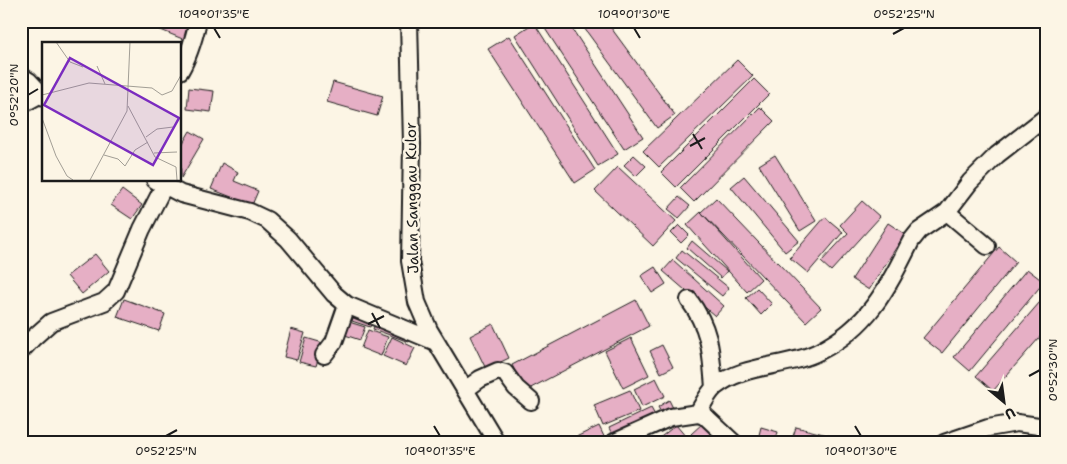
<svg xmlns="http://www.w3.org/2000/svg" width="1067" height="464" font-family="'Shantell Sans',sans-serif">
  <rect width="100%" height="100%" fill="#fcf5e5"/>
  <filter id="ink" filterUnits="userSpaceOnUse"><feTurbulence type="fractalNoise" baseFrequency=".02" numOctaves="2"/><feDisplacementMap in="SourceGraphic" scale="10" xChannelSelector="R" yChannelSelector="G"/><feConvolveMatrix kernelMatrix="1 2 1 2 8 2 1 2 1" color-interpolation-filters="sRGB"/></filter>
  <g filter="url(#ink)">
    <!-- building -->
    <path fill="#e6afc5" stroke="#1c1c1c" d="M139 21H193L185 40Z
      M540 21H567L643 137 624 149Z
      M579 21H606L675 115 657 128Z
      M534 23 618 154 598 166 515 35Z
      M509 36 595 170 575 183 488 49Z
      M737 60 753 76 659 167 643 151Z
      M754 79 769 94 676 187 661 172Z
      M333 82 383 96 377 116 327 102Z
      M189 88 214 91 211 112 187 109Z
      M760 107 774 121 694 202 680 188Z
      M190 131 204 139 181 178 180 148Z
      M634 155 646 166 636 176 624 165Z
      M775 155 816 221 800 231 759 165Z
      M222 163 238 172 234 181 258 191 252 205 211 189Z
      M618 167 676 221 653 246 595 191Z
      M744 176 799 241 785 252 731 187Z
      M122 190 142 205 132 219 111 205Z
      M679 197 690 206 679 218 668 209Z
      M716 198 821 308 806 322 701 212Z
      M862 201 880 217 831 271 821 262 848 233 840 225Z
      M701 212 761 279 747 292 687 225Z
      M825 217 843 232 808 273 790 258Z
      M888 223 905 234 869 290 852 279Z
      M679 225 689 235 681 243 671 233Z
      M692 241 727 271 721 278 687 248Z
      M999 247 1016 262 942 353 923 338Z
      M682 250 729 288 722 296 676 258Z
      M95 254 109 271 82 294 67 276Z
      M673 260 724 306 715 316 663 271Z
      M655 267 666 284 652 293 641 276Z
      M1027 269 1044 282 970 371 954 357Z
      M757 288 772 304 761 315 746 298Z
      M1046 295V330L993 391 976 376Z
      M124 299 165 314 159 331 117 317Z
      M636 300 649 326 525 391 512 365Z
      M354 315 372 321 370 327 352 321Z
      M349 322 365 327 360 340 345 335Z
      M376 322 412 335 409 342 373 329Z
      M493 324 509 358 486 369 470 336Z
      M291 329 305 333 297 360 284 357Z
      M368 330 388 337 381 356 361 348Z
      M392 337 415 348 406 366 383 356Z
      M306 338 323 343 316 366 299 362Z
      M631 338 649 375 623 388 605 351Z
      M662 345 673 367 661 373 650 351Z
      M656 378 665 396 642 407 634 389Z
      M630 390 639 411 603 426 594 405Z
      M669 400 674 410 663 416 658 407Z
      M651 408 657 419 615 440 609 428Z
      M703 423 720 443H699L691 434Z
      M676 425 691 443H658L657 440Z
      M599 426 607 443H577L574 438Z
      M761 427 778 432 775 443H757Z
      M796 427 835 437 833 443H791Z
      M456 437 457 443H434Z
      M569 437 572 443H557Z"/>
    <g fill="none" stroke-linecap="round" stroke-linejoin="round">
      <defs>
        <path id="minor" d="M409 21 412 144 410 261 417 302 429 330 497 443
          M180 71C189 56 194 38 198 21
          M21 76 29 81 44 97
          M21 105 41 94
          M155 180 181 194 250 212 267 220 288 239 334 294 347 305 436 342
          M947 212 987 246
          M689 300C711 330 711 352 714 388
          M21 351 33 338 51 322 104 302 116 291 142 229 164 186
          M324 355 334 342 347 305
          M465 390 480 379 498 371 505 373 516 388 531 401
          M698 413 704 415 734 443
          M613 443 671 417 698 413C703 404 708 393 715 387 744 363 788 368 820 351 869 326 887 289 911 241L919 231 947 212 970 182 997 155 1046 117
          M944 443 988 428 1017 423 1046 427"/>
      </defs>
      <!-- minor casing -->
      <use href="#minor" stroke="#1c1c1c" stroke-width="20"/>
      <!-- minor -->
      <use href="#minor" stroke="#fcf5e5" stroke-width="16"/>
    </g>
  </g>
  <!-- ticks -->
  <path fill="none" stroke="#1c1c1c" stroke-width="2" d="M214 28 220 38M634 28 640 38M893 34 904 28M28 95 38 89M693 134 702 149M690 146 705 138M372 313 380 328M368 324 384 316M1029 376 1040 370M434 426 440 436M855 426 861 436M166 436 177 430"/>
  <g text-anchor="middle" stroke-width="5" stroke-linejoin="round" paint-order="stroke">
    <!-- street labels -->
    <g font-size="15" fill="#1c1c1c" stroke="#fcf5e5">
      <text transform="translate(412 198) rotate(-91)" y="5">Jalan Sanggau Kulor</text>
    </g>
  </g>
  <!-- overview -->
  <g transform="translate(42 42)">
    <rect width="139" height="139" fill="#fcf5e5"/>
    <path fill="none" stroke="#a29e95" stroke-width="1" d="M14 0 28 20 41 25M55 24 63 42M0 53 47 41 110 46 120 53 130 49 139 33M86 64 113 115 134 125 135 138M0 76 14 114 25 134 31 138M104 95 115 87 131 85M112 111 135 110M62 113 76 117 83 124 93 108 106 100M48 138 85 69 88 0"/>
    <path fill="#7b2cbf" fill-opacity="0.15" stroke="#7b2cbf" stroke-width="2.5" d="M28 16 137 76 111 123 2 63Z"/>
    <rect width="139" height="139" fill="none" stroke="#1c1c1c" stroke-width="2.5"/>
  </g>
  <!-- margin -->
  <rect width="1067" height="464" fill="none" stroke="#fcf5e5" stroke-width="55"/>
  <!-- north arrow -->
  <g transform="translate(1004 402) rotate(151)" stroke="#fcf5e5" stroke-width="4" paint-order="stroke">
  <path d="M0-4L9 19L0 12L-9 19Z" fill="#1c1c1c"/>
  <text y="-8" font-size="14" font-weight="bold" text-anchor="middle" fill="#1c1c1c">U</text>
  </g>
  <rect x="28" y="28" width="1012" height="408" fill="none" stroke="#1c1c1c" stroke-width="2"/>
  <g font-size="12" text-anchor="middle" fill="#1c1c1c">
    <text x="214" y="18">109°01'35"E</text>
    <text x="634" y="18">109°01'30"E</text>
    <text x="904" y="18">0°52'25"N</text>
    <text transform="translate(14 95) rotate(-90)" y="4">0°52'20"N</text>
    <text transform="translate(1053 370) rotate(-90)" y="4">0°52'30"N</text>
    <text x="166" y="455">0°52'25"N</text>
    <text x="440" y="455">109°01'35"E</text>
    <text x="861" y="455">109°01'30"E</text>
  </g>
</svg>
